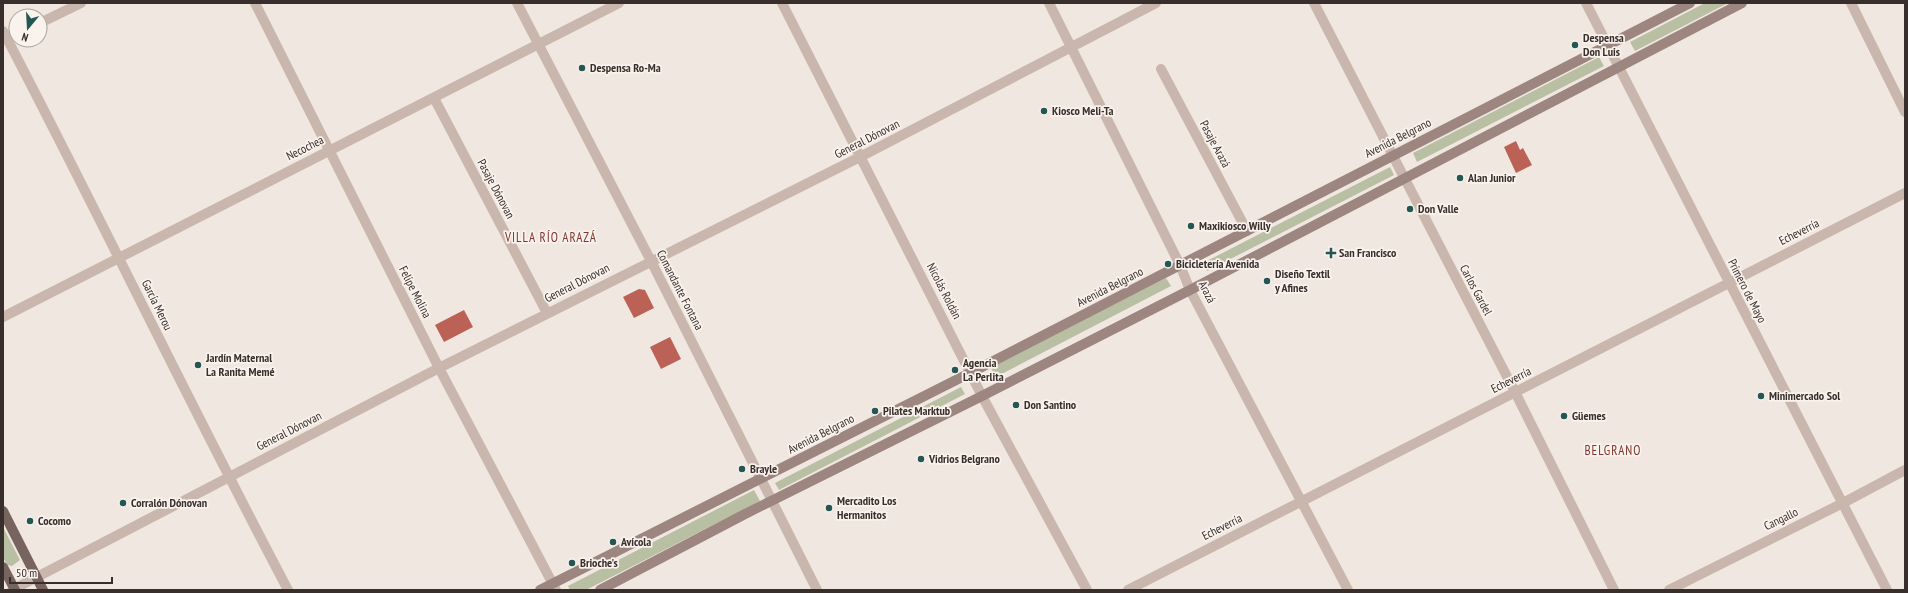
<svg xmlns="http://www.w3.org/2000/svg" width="1908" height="593" font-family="'PT Sans Narrow',sans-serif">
  <rect width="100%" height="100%" fill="#f1e7e1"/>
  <!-- green -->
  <path fill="#b9bfa2" d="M1705 3H1728L1635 51 1630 42Z
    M1599 57 1604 66 1417 162 1413 153Z
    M1390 167 1394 175 1207 271 1203 263Z
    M1166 278 1171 286 996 377 990 367Z
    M961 387 965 394 779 490 775 483Z
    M754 490 760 501 586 590H570L568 586Z
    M3 527 20 560 12 566 7 565 3 557Z"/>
  <!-- building -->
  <path fill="#bb6155" d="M1516 141 1520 150 1523 148 1532 165 1516 173 1504 147Z
    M639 289 645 290 654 308 634 318 623 297Z
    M464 310 473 327 444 342 435 325Z
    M670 337 681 359 661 369 650 347Z"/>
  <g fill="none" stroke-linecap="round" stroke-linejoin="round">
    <!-- street -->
    <path stroke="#c9b7ad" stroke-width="10" d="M255 3 439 368 556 590
      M517 3 651 261 817 590
      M782 3 982 396 1087 590
      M1049 3 1180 265 1190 290 1348 590
      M1314 3 1515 392 1614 590
      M1586 3 1887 590
      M1851 3 1905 112
      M40 23 81 3
      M3 31C100 216 190 405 288 590
      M1161 69 1247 231
      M434 98 547 313
      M3 317 619 3
      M12 590 439 368 860 157 1156 3
      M1128 590 1905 193
      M1669 590 1843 503 1905 470"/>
    <!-- secondary -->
    <path stroke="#9c867f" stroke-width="10" d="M540 590 972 372 1690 3
      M600 590 745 514 982 396 1190 290 1742 3"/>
    <!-- primary -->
    <path stroke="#78645e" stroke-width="10" d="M3 511 43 590
      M3 567 15 590"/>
  </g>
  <!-- markers -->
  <g fill="#245653" stroke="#f9f2ed" stroke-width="1.5">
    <circle cx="1575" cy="45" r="4"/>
    <circle cx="582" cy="68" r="4"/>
    <circle cx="1044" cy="111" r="4"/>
    <circle cx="1460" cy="178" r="4"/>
    <circle cx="1410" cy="209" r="4"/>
    <circle cx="1191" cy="226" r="4"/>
    <path d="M1329 247h4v4h4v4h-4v4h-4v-4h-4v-4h4z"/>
    <circle cx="1168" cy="264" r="4"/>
    <circle cx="1267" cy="281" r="4"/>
    <circle cx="198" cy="365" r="4"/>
    <circle cx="955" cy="370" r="4"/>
    <circle cx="1761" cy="396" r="4"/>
    <circle cx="1016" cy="405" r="4"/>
    <circle cx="875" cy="411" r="4"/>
    <circle cx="1564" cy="416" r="4"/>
    <circle cx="921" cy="459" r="4"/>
    <circle cx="742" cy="469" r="4"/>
    <circle cx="123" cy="503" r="4"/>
    <circle cx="829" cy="508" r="4"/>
    <circle cx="30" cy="521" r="4"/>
    <circle cx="613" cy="542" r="4"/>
    <circle cx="572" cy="563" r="4"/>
  </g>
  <g text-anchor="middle" stroke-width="3.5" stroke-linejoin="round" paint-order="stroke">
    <!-- poi labels -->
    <g font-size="12" font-weight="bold" fill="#382e2b" stroke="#f9f2ed" text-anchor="start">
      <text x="1583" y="42">Despensa<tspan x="1583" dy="14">Don Luis</tspan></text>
      <text x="590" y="72">Despensa Ro-Ma</text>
      <text x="1052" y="115">Kiosco Meli-Ta</text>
      <text x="1468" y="182">Alan Junior</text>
      <text x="1418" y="213">Don Valle</text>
      <text x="1199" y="230">Maxikiosco Willy</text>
      <text x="1339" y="257">San Francisco</text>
      <text x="1176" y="268">Bicicletería Avenida</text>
      <text x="1275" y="278">Diseño Textil<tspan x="1275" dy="14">y Afines</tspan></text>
      <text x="206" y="362">Jardín Maternal<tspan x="206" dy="14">La Ranita Memé</tspan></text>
      <text x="963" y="367">Agencia<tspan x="963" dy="14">La Perlita</tspan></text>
      <text x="1769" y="400">Minimercado Sol</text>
      <text x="1024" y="409">Don Santino</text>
      <text x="883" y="415">Pilates Marktub</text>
      <text x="1572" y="420">Güemes</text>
      <text x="929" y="463">Vidrios Belgrano</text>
      <text x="750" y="473">Brayle</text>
      <text x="837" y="505">Mercadito Los<tspan x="837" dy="14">Hermanitos</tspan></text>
      <text x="131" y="507">Corralón Dónovan</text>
      <text x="38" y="525">Cocomo</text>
      <text x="621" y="546">Avícola</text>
      <text x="580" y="567">Brioche's</text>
    </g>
    <!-- street labels -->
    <g font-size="12" fill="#382e2b" stroke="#f9f2ed">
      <text transform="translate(1398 138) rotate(-27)" y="4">Avenida Belgrano</text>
      <text transform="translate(867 139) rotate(-27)" y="4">General Dónovan</text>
      <text transform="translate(1215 144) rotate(62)" y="4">Pasaje Arazá</text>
      <text transform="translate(305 148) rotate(-27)" y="4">Necochea</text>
      <text transform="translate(496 189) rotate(62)" y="4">Pasaje Dónovan</text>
      <text transform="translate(1799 232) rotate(-27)" y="4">Echeverría</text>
      <text transform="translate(577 283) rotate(-27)" y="4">General Dónovan</text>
      <text transform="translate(1110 287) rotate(-27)" y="4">Avenida Belgrano</text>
      <text transform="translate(680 290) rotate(63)" y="4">Comandante Fontana</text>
      <text transform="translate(1476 290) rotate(62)" y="4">Carlos Gardel</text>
      <text transform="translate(944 291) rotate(63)" y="4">Nicolás Roldán</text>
      <text transform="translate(1747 291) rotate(63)" y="4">Primero de Mayo</text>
      <text transform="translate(415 292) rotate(63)" y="4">Felipe Molina</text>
      <text transform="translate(1207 292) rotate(63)" y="4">Arazá</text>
      <text transform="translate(157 305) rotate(64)" y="4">García Merou</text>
      <text transform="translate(1511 380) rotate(-27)" y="4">Echeverría</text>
      <text transform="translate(289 431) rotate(-27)" y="4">General Dónovan</text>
      <text transform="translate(821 434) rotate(-27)" y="4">Avenida Belgrano</text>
      <text transform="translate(1781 519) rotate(-26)" y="4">Cangallo</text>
      <text transform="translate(1222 527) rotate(-27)" y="4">Echeverría</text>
    </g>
    <!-- neighbourhood labels -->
    <g font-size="13" letter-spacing="1" fill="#7f352c" stroke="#f9f2ed">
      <text x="551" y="242">VILLA RÍO ARAZÁ</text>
      <text x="1613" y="455">BELGRANO</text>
    </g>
  </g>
  <!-- border -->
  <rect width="1908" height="593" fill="none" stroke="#382e2b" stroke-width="8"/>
  <!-- north arrow -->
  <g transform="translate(28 28) rotate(198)"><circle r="19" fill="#f9f2ed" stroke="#aca49f"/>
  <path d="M0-3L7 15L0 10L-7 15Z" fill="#245653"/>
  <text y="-6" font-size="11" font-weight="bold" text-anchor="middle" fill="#382e2b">N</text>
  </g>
  <!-- scale -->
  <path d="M10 577v6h102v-6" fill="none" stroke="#382e2b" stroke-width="2"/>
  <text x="16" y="577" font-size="12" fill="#382e2b" stroke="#f9f2ed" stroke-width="3" paint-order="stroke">50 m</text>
</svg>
